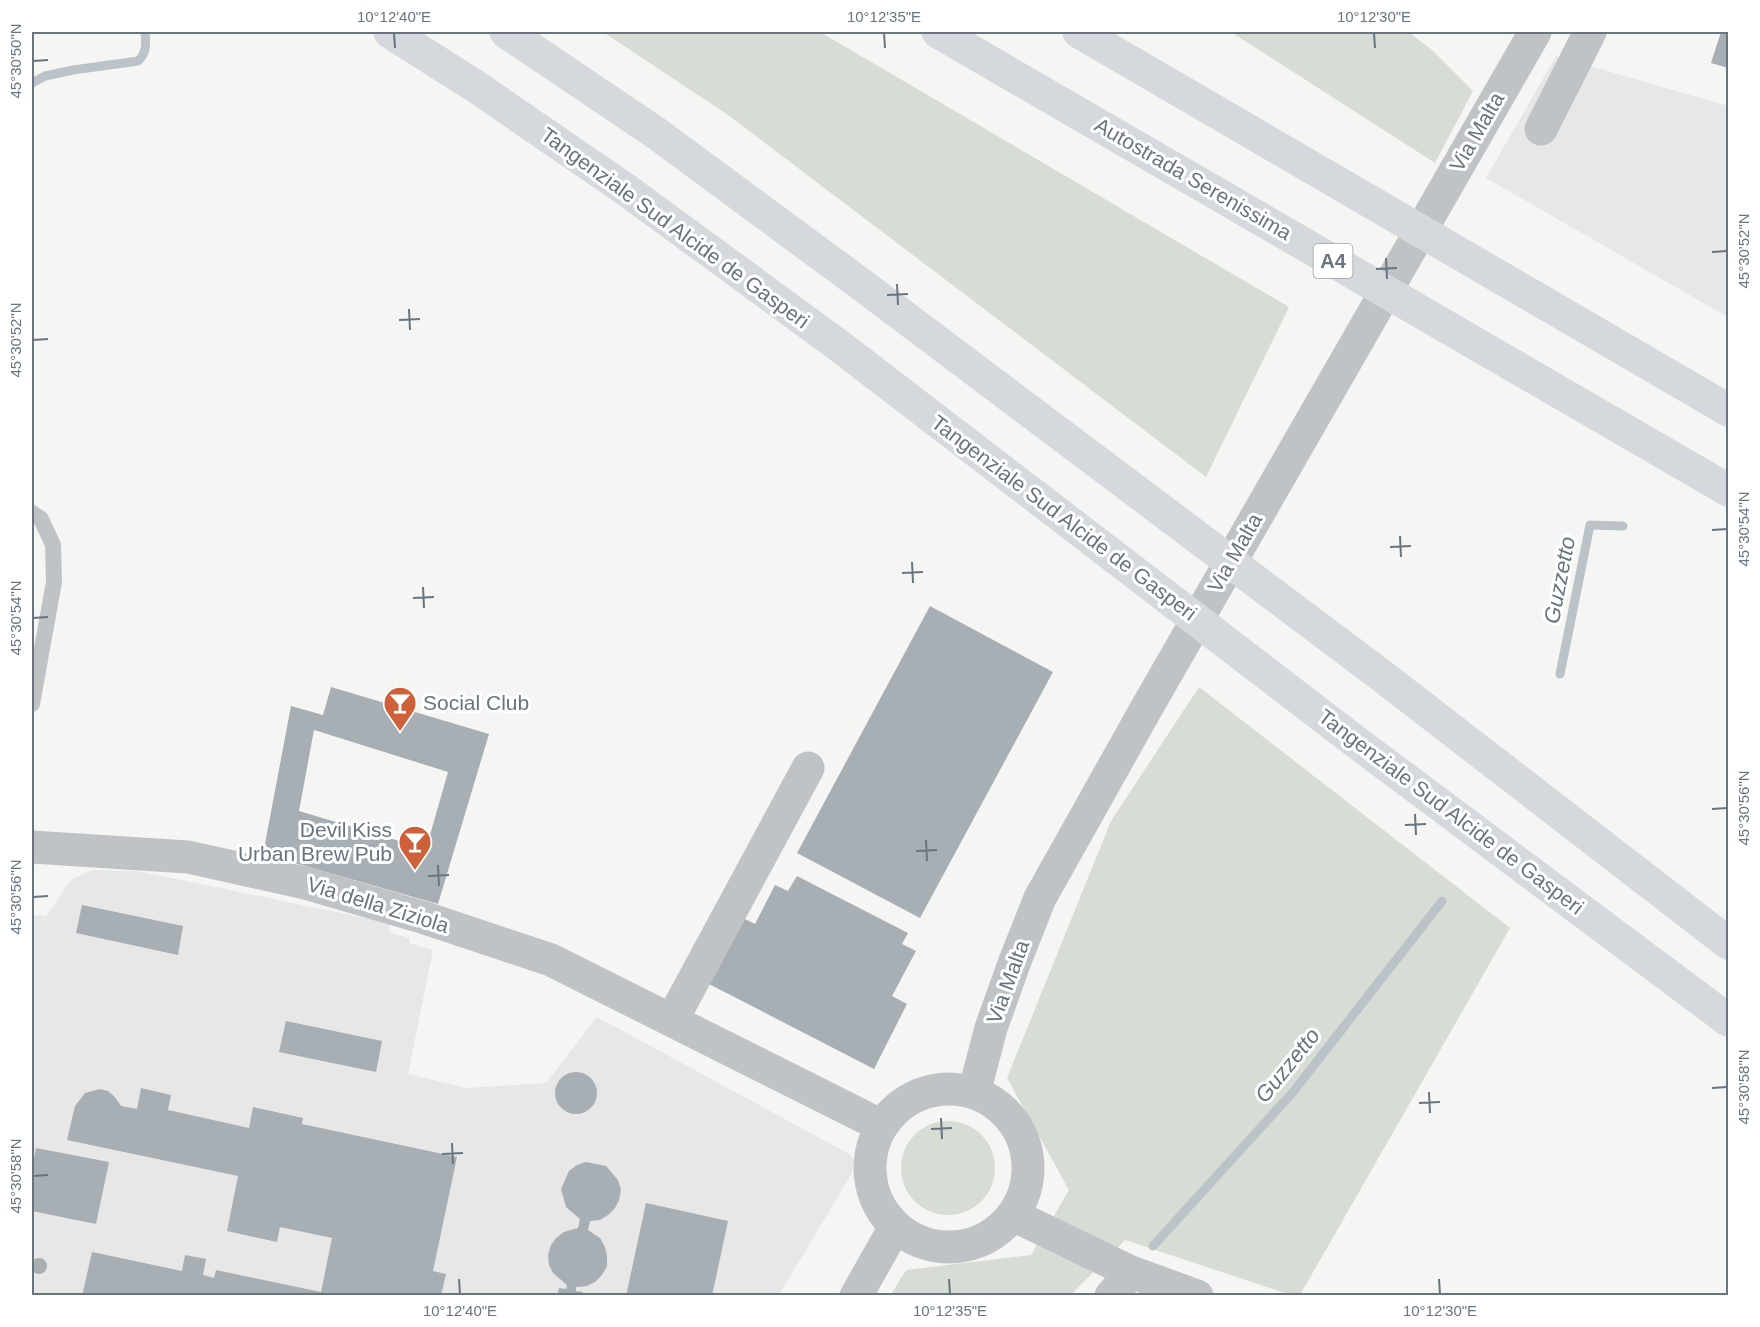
<svg xmlns="http://www.w3.org/2000/svg" width="1760" height="1327" font-family="Helvetica,sans-serif">
  <rect width="100%" height="100%" fill="#f5f6f3"/>
  <!-- built -->
  <path fill="#e6e7e6" d="M1556 56 1728 106V317L1486 178Z
    M92 870 137 871 390 923 388 932 410 938 409 943 433 950 408 1074 466 1088 546 1083 597 1017 851 1155 854 1163 852 1173 779 1295 32 1296V915L46 916 71 880Z"/>
  <!-- green -->
  <path fill="#d7dcd4" d="M603 32H820L1289 307 1206 477 728 115Z
    M1231 32H1408L1431 49 1473 91 1435 163Z
    M1199 687 1510 928 1300 1295H1291L1125 1240 1071 1295 890 1296 906 1270 1031 1255 1069 1190 1007 1078 1111 821Z
    M901 1168a47 47 0 1 1 94 0a47 47 0 1 1-94 0Z"/>
  <g fill="none" stroke-linecap="round" stroke-linejoin="round">
    <!-- stream -->
    <path stroke="#bbc3c8" stroke-width="9" d="M32 83 45 76 73 70 138 61C147 53 146 43 145 32
      M1560 674 1590 525 1623 526
      M1153 1246 1293 1092 1442 901"/>
  </g>
  <!-- building -->
  <path fill="#a8afb4" fill-rule="evenodd" d="M1721 32H1728V68L1711 63Z
    M930 606 1053 672 920 918 797 853Z
    M331 687 489 734 438 904 263 854 291 706 323 715ZM314 730 448 772 426 849 299 811Z
    M797 876 908 933 902 944 916 951 892 996 907 1004 874 1069 705 982 739 916 755 924 775 885 788 891Z
    M82 905 183 926 178 955 76 933Z
    M286 1021 382 1041 376 1072 279 1052Z
    M555 1093a21 21 0 1 1 42 0a21 21 0 1 1-42 0Z
    M141 1088 171 1095 168 1110 249 1128 253 1107 303 1118 302 1124 457 1157 433 1271 446 1274 441 1296H82L92 1252 182 1271 185 1255 206 1259 203 1275 214 1278 216 1270 321 1292 332 1238 280 1227 277 1242 227 1231 238 1176 67 1140 75 1106 85 1093 100 1089 108 1091 114 1096 121 1106 137 1109Z
    M36 1148 109 1162 96 1224 32 1211V1168Z
    M586 1162 606 1166 618 1180 621 1190 619 1200 615 1208 608 1215 600 1220 590 1221 588 1230 600 1238 605 1247 607 1256V1266L602 1275 595 1282 587 1286 576 1287V1291L583 1292 582 1296H557L559 1288 566 1289 567 1285 553 1273 549 1265 548 1255 551 1245 556 1238 564 1232 578 1228 580 1219 566 1207 561 1189 569 1171 577 1165Z
    M646 1203 728 1221 712 1296H626Z
    M31 1266a8 8 0 1 1 16 0a8 8 0 1 1-16 0Z"/>
  <g fill="none" stroke-linecap="round" stroke-linejoin="round">
    <!-- service -->
    <path stroke="#bfc3c6" stroke-width="16" d="M32 513 41 519 53 545 54 582 32 704"/>
    <!-- minor -->
    <path stroke="#bfc3c6" stroke-width="33" d="M1541 129 1590 32
      M672 1020 808 768
      M1013 1215 1131 1272 1197 1296
      M856 1296 895 1227
      M1111 1296 1131 1272"/>
    <!-- tertiary -->
    <path stroke="#bfc3c6" stroke-width="33" d="M32 847 188 857 305 883 425 918 551 960 882 1126
      M870 1168a79 79 0 1 1 158 0a79 79 0 1 1-158 0Z
      M974 1093 991 1028 1015 961 1040 898 1146 709 1535 32"/>
    <!-- trunk -->
    <path stroke="#d5d8dc" stroke-width="33" d="M390 32 475 86 625 189 838 345 1356 742 1728 1020
      M506 32 656 133 858 282 1382 676 1728 943"/>
    <!-- motorway -->
    <path stroke="#d5d8dc" stroke-width="33" d="M938 32 1728 490
      M1079 32 1728 410"/>
  </g>
  <!-- ticks -->
  <path fill="none" stroke="#687580" stroke-width="2" d="M394 33 395 48M884 33 885 48M1374 33 1375 48M33 61 48 60M1712 252 1727 251M1386 258 1387 279M1376 269 1397 268M897 284 898 305M887 295 908 294M409 309 410 330M399 320 420 319M33 340 48 339M1712 530 1727 529M1400 536 1401 557M1390 547 1411 546M912 562 913 583M902 573 923 572M423 587 424 608M413 598 434 597M33 618 48 617M1712 809 1727 808M1415 814 1416 835M1405 825 1426 824M926 840 927 861M916 851 937 850M438 865 439 886M428 876 449 875M33 897 48 896M1712 1088 1727 1087M1429 1092 1430 1113M1419 1103 1440 1102M941 1118 942 1139M931 1129 952 1128M452 1143 453 1164M442 1154 463 1153M33 1176 48 1175M459 1279 460 1294M949 1279 950 1294M1439 1279 1440 1294"/>
  <!-- icons -->
  <defs>
    <symbol id="bar-pin" viewBox="-11 -11 22 30"><path d="M0 17L-7.5 6A9.5 9.5 0 1 1 7.5 6Z" fill="#ce603a" stroke="#fff"/><path d="M-6-5H6L.8 .8V4.5H3.5V6h-7V4.5H-.8V.8Z" fill="#fff"/></symbol>
  </defs>
  <g fill-rule="evenodd">
    <use href="#bar-pin" x="381" y="684" width="38" height="52"/>
    <use href="#bar-pin" x="396" y="823" width="38" height="52"/>
  </g>
  <g text-anchor="middle" stroke-width="6" stroke-linejoin="round" paint-order="stroke">
    <!-- shield labels -->
    <rect fill="#fff" stroke="#959ea6" stroke-width="1.5" x="1313.5" y="244" width="39" height="34" rx="4.5"/>
    <g font-size="20" font-weight="bold" fill="#687580">
      <text x="1333" y="268">A4</text>
    </g>
    <!-- street labels -->
    <g font-size="21" fill="#687580" stroke="#fff">
      <text transform="translate(1477 132) rotate(-60)" y="7">Via Malta</text>
      <text transform="translate(1193 179) rotate(30)" y="7">Autostrada Serenissima</text>
      <text transform="translate(675 228) rotate(36)" y="7">Tangenziale Sud Alcide de Gasperi</text>
      <text transform="translate(1064 518) rotate(37)" y="7">Tangenziale Sud Alcide de Gasperi</text>
      <text transform="translate(1235 553) rotate(-60)" y="7">Via Malta</text>
      <text transform="translate(1451 812) rotate(37)" y="7">Tangenziale Sud Alcide de Gasperi</text>
      <text transform="translate(378 905) rotate(17)" y="7">Via della Ziziola</text>
      <text transform="translate(1008 982) rotate(-70)" y="7">Via Malta</text>
    </g>
    <!-- poi labels -->
    <g font-size="21" fill="#687580" stroke="#fff" text-anchor="start">
      <text x="423" y="710">Social Club</text>
      <text x="392" y="837" text-anchor="end">Devil Kiss<tspan x="392" dy="24">Urban Brew Pub</tspan></text>
    </g>
    <!-- water labels -->
    <g font-size="22" font-style="italic" fill="#64757d" stroke="#fff">
      <text transform="translate(1559 580) rotate(-79)" y="8">Guzzetto</text>
      <text transform="translate(1287 1065) rotate(-51)" y="8">Guzzetto</text>
    </g>
  </g>
  <!-- border -->
  <rect width="1760" height="1327" fill="none" stroke="#ffffff" stroke-width="66"/>
  <rect x="33" y="33" width="1694" height="1261" fill="none" stroke="#687580" stroke-width="2"/>
  <g font-size="15" text-anchor="middle" fill="#687580">
    <text x="394" y="22">10°12'40"E</text>
    <text x="884" y="22">10°12'35"E</text>
    <text x="1374" y="22">10°12'30"E</text>
    <text transform="translate(16 61) rotate(-90)" y="5">45°30'50"N</text>
    <text transform="translate(1744 251) rotate(-90)" y="5">45°30'52"N</text>
    <text transform="translate(16 340) rotate(-90)" y="5">45°30'52"N</text>
    <text transform="translate(1744 529) rotate(-90)" y="5">45°30'54"N</text>
    <text transform="translate(16 618) rotate(-90)" y="5">45°30'54"N</text>
    <text transform="translate(1744 808) rotate(-90)" y="5">45°30'56"N</text>
    <text transform="translate(16 897) rotate(-90)" y="5">45°30'56"N</text>
    <text transform="translate(1744 1087) rotate(-90)" y="5">45°30'58"N</text>
    <text transform="translate(16 1176) rotate(-90)" y="5">45°30'58"N</text>
    <text x="460" y="1316">10°12'40"E</text>
    <text x="950" y="1316">10°12'35"E</text>
    <text x="1440" y="1316">10°12'30"E</text>
  </g>
</svg>
